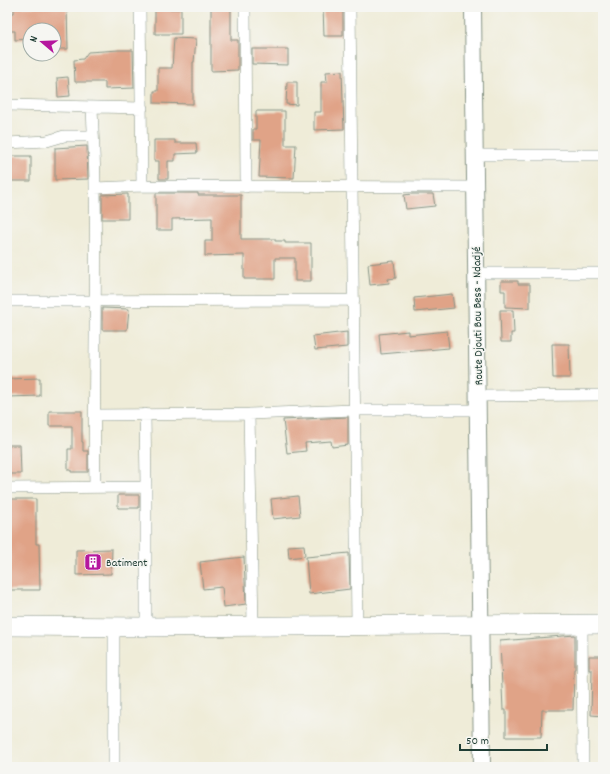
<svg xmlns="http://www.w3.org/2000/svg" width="610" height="774" font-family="Dekko,sans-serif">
  <rect width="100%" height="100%" fill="#f6f6f2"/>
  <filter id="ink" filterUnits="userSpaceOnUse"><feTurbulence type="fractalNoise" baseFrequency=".025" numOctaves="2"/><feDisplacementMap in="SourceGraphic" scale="8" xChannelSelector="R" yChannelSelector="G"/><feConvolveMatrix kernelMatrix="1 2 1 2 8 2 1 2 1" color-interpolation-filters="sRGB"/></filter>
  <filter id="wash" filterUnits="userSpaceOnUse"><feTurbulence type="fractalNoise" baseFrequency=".012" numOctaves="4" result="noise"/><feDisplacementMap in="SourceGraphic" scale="16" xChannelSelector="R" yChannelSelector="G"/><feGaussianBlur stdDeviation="0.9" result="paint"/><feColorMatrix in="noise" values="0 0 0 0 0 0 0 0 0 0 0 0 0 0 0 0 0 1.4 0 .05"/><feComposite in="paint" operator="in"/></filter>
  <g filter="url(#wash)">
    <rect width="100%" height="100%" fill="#efecd8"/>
    <g id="blocks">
      <!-- building -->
      <path fill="#e0a387" d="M14 7H67L68 49H54V30H30V39L15 40V31H7V14L14 13Z
        M211 7H231V40H238V70L211 71Z
        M323 7H343V36H324Z
        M155 9H181V34H155Z
        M174 38 196 39 194 62H193V104L154 103V91H158V68H172Z
        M252 49H288V65L252 64Z
        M119 50H133L134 88 105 89V82H75L74 60 83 59 88 52Z
        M342 71 344 129 314 130V112H321V82H327L326 72Z
        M68 77 70 96 58 97 57 78Z
        M287 82H297V105L286 104Z
        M256 111H285V145H296L294 178 259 177 261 140H253V129H256Z
        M154 140H175V143H196L197 153 175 154V161H168V179H159V161H154Z
        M87 146 88 179 55 180V148Z
        M7 156H31V181H7Z
        M156 193H198V195H241V239H275V241H285V243H311V281H295V258H275V279H244V255L205 256V241H212V218L172 219V230H156Z
        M128 194V219H102V195Z
        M412 194H433L435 206 406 209 404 195Z
        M394 261 396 278 388 279 389 283 370 285 368 264Z
        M501 281H518V284H530V308L505 307V291H501Z
        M452 294 454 308 415 312 414 298Z
        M102 308 129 309 127 330H102Z
        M500 310H513L514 333H511V342H501Z
        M408 331V335L447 331 449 348 381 354 379 334Z
        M347 332V347L315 350 313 336Z
        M552 344H569L570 378H553Z
        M40 378V396L7 397V379Z
        M49 411H82V442H83V451H88V472H71V470H68V449H72V426H49Z
        M348 417V445L332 447 331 441 305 443 306 451 287 453 283 420Z
        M7 445H20L21 474H7Z
        M118 495H139V508H118Z
        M298 496 300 516 273 519 271 499Z
        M7 499H36V544H39L40 590H7Z
        M304 545 305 556 289 558 288 546Z
        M112 549 111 574 76 575V550Z
        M349 553 350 589 309 594 306 557Z
        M244 557 246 604 224 607 222 587 203 589 200 562Z
        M575 635V669H574L573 710H542L541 737H506V710H503L500 641Z
        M589 656H603V716L591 715 592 670H589Z"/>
    </g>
  </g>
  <g filter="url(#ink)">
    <use href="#blocks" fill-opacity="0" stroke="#879486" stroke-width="1"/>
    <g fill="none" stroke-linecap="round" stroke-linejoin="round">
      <defs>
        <path id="minor" d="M140 7 142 186
          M245 7 246 187
          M350 7 357 625
          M7 105 142 108
          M92 107C93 134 95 162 95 189 97 288 93 387 95 486
          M7 143 47 141 64 136H93
          M475 155H603
          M95 188 142 186 476 187
          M477 273H603
          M7 301 354 300
          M478 396 603 395
          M145 414 146 487V627
          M249 414 253 625
          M94 415 249 414 354 410H478
          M7 488 146 487
          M582 624 583 767
          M114 626V767"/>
        <path id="secondary" d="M473 7 482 767"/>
        <path id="trunk" d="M7 626 146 627 603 624"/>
      </defs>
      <!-- minor casing -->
      <use href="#minor" stroke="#879486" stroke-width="12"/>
      <!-- secondary casing -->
      <use href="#secondary" stroke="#879486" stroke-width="18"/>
      <!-- trunk casing -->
      <use href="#trunk" stroke="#879486" stroke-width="20"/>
      <!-- minor -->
      <use href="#minor" stroke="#fff" stroke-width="11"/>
      <!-- secondary -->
      <use href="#secondary" stroke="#fff" stroke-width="16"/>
      <!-- trunk -->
      <use href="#trunk" stroke="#fff" stroke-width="19"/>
    </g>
  </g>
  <!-- icons -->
  <defs>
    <symbol id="building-square" viewBox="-11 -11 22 22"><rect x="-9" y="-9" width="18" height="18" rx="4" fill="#b5179e" stroke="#f6f6f2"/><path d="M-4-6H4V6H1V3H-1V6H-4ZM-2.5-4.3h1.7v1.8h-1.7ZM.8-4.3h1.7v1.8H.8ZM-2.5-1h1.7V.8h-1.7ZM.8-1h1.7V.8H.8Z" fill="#fff"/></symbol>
  </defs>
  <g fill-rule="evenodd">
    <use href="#building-square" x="83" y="552" width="20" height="20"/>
  </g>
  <g text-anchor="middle" stroke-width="3" stroke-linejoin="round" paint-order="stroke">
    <!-- street labels -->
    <g font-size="12" fill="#1f3d34" stroke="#f6f6f2">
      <text transform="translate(477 316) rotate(-91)" y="4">Route Djouti Bou Bess - Ndadjé</text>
    </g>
    <!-- poi labels -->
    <g font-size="12" fill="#1f3d34" stroke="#f6f6f2" text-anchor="start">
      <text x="106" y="566">Batiment</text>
    </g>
  </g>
  <!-- margin -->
  <rect width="610" height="774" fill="none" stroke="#f6f6f2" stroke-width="24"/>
  <!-- north arrow -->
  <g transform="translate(42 42) rotate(289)"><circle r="19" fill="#f6f6f2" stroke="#a0aca6"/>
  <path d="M0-3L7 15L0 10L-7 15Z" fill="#b5179e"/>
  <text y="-6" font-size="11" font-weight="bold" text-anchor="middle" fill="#1f3d34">N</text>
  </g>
  <!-- scale -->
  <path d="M460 744v6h87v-6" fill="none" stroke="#1f3d34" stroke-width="2"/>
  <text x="466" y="744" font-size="12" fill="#1f3d34" stroke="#f6f6f2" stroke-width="3" paint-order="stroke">50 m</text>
</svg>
